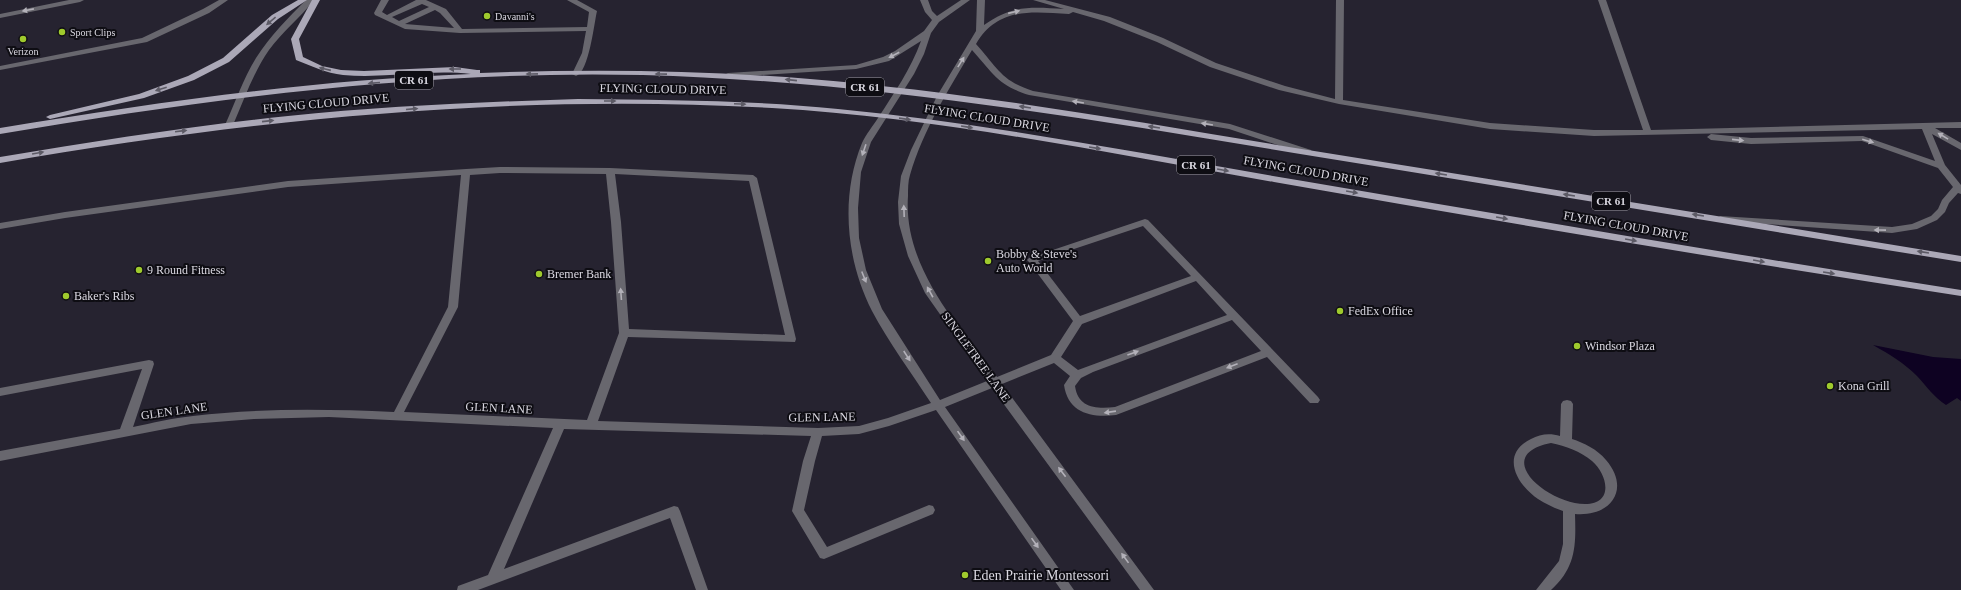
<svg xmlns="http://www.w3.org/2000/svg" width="1961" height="590" font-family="'Times New Roman',serif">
  <rect width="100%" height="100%" fill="#262330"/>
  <!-- water -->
  <path fill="#0e0222" d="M1873 345 1933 357 1961 359V401L1957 398 1946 405C1934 397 1927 387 1917 376 1904 363 1889 354 1873 345Z"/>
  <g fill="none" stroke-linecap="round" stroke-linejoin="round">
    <!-- minor -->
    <path fill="#68676e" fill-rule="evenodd" d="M69 0H84L80 2 0 18V14Z
      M219 0H228L209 13 147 42 0 70V66L142 38 203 9Z
      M306 0H314C300 18 282 32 269 50 253 73 244 100 233 125L229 128 226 127 225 125C235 103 243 79 256 58 270 36 288 18 306 0Z
      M381 0H389L382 12 387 15 416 0H426L446 9 462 29 587 27 589 12 567 0H577L597 11C594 24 589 72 576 76L572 74 582 53 586 31 460 33 405 29 375 15 374 13ZM422 4 429 7 399 21 392 17ZM435 10 440 13 454 28 405 24Z
      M920 0H928L932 11 937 16 961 0H970L939 22 931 33 924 54 914 74 871 142 861 172 858 208 859 238 866 270 882 309 940 400 987 381 925 293 908 256 899 224 898 202 901 176 911 150 937 96 976 31 977 0H985L984 25C1012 5 1031 7 1064 9L1033 0H1045L1110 17 1163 38 1216 63 1285 86 1335 99 1336 0H1344L1343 100 1490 123 1594 130H1643L1598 0H1606L1651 130 1961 122V128H1935L1961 143V150L1932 134 1945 165 1961 185V194L1958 193 1949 203 1945 212 1937 220 1917 229 1892 233 1723 221 1720 220 1718 218 1720 216 1892 227 1912 224 1931 216 1938 209 1942 200 1953 187 1938 168 1862 141 1751 144 1711 140 1707 137 1711 134 1751 138 1863 136 1935 161 1922 129 1594 136 1490 129 1339 104 1279 90 1210 67 1157 42 1104 21 1073 12 1069 14C1031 12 998 7 976 44 997 67 1001 81 1033 91L1230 124 1311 150 1312 152 1311 154H1305L1229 129 1029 95C997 85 993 73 972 50 949 89 923 130 910 175 908 181 908 189 908 196 903 266 957 325 997 377L1051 355 1073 321 1029 262 1027 260 1029 258 1145 219 1148 220 1318 397 1320 400 1318 403H1310L1267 357 1116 415C1091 418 1068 413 1064 385L1070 376 1054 363 1002 384 1154 590H1140L992 388 945 407 1074 590H1061L936 410 889 426 859 434 822 436 815 461 804 510 827 547 929 505 933 506 935 510 933 514 824 559 820 558 792 511 803 461 811 436 564 429 504 569 674 506 678 507 680 511 708 590H696L670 518 478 590H457L458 586 488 575 553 428 329 417 254 419 191 424 0 461V451L120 429 142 369 0 396V388L149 360 153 361 154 364 133 427C152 423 173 418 193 416 260 408 326 409 394 412L448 307 461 175 288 187 65 218 0 229V223L65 212 288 181 466 169 500 167 610 168 753 175 757 178 796 339 795 342 628 337 598 421 818 428 859 426 888 418 931 403C912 374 888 341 872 311 846 260 840 197 862 143 866 134 873 126 878 118 894 93 911 69 921 41L889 61 856 69 728 77 724 75 728 73 856 65 883 57 895 51 924 31 932 20 925 12ZM500 173 606 174 611 222 619 333 587 420 404 412 458 307 470 175ZM615 174 749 181 785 335 629 329 621 222ZM1143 226 1191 276 1080 316 1038 261ZM1196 281 1227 315 1078 370 1061 357 1082 324ZM1232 320 1261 351 1115 407C1096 409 1078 408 1075 386L1081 378 1093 372Z
      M1567 400 1571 401 1573 404 1572 439C1584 443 1597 449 1606 460 1631 489 1611 517 1575 514 1576 546 1576 567 1551 590H1536L1559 561 1563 544V511C1554 508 1546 504 1538 499 1516 484 1500 454 1531 439 1540 434 1550 433 1560 436L1561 404 1563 401ZM1551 443C1566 446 1580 451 1592 461 1608 475 1614 504 1585 504 1547 504 1490 455 1551 443Z"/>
    <!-- major -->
    <path fill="#aba8b7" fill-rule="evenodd" d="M298 0H307L278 19 229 62 194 80 144 98 50 119 46 117 50 115 139 94 188 76 223 58 272 15Z
      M312 0H320L299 39 303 57 322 66 341 70 364 71 455 67 477 70H480V73C590 69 700 70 810 79 978 93 1143 123 1308 150 1526 185 1743 220 1961 256V262C1739 226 1516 189 1294 153 1078 117 862 81 643 75 427 70 212 98 0 134V128C156 102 313 80 471 74 428 69 385 79 343 75 326 73 311 66 296 60L291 39Z
      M578 99C665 100 752 100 838 109 994 124 1148 155 1303 181 1522 218 1741 256 1961 290V296C1732 261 1503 222 1274 182 1108 153 941 118 772 108 513 93 255 119 0 163V157C96 141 191 126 288 116 385 106 481 102 578 99Z"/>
  </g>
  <!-- one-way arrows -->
  <defs><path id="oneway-solid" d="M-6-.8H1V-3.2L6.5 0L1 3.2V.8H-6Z"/></defs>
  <g fill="#b3b1b9">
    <use href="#oneway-solid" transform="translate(28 10) rotate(169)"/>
    <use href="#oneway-solid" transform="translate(1014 12) rotate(-13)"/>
    <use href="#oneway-solid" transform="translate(894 55) rotate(152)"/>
    <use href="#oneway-solid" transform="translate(961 62) rotate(-58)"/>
    <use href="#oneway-solid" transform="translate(1078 102) rotate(-171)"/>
    <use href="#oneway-solid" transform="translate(1207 124) rotate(-171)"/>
    <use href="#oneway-solid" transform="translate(1943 136) rotate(-149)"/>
    <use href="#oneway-solid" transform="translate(1738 140) rotate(6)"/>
    <use href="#oneway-solid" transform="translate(1868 141) rotate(16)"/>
    <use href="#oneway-solid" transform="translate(864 150) rotate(109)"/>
    <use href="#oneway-solid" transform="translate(904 211) rotate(-92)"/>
    <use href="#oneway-solid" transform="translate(1880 230) rotate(-179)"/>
    <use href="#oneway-solid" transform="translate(864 277) rotate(68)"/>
    <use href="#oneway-solid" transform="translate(930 292) rotate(-119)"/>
    <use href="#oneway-solid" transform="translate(621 294) rotate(-94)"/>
    <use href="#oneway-solid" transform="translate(1133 353) rotate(-20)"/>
    <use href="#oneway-solid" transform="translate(907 356) rotate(57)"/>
    <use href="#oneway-solid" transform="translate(1232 366) rotate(159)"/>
    <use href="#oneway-solid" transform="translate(1110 412) rotate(172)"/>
    <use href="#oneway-solid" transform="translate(961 436) rotate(55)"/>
    <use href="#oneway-solid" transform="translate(1062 472) rotate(-127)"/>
    <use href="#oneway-solid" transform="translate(1035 543) rotate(55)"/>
    <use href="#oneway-solid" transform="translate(1125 558) rotate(-126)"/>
  </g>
  <g fill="#5c5a65">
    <use href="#oneway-solid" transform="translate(271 21) rotate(140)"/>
    <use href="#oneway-solid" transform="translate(325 69) rotate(-167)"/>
    <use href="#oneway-solid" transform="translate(455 69) rotate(-180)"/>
    <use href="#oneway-solid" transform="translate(532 74) rotate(179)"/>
    <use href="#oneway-solid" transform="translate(661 74) rotate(-179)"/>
    <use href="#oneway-solid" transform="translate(791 80) rotate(-174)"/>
    <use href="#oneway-solid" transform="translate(374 83) rotate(175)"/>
    <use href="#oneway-solid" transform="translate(161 89) rotate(162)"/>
    <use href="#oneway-solid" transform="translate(610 101)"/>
    <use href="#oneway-solid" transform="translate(740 104) rotate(2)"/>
    <use href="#oneway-solid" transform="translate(1025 107) rotate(-171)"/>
    <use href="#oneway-solid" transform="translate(412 109) rotate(-5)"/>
    <use href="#oneway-solid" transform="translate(905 119) rotate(8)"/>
    <use href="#oneway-solid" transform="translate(268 121) rotate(-6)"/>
    <use href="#oneway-solid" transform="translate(967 127) rotate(9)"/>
    <use href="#oneway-solid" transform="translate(1154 127) rotate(-171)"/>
    <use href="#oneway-solid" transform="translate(181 131) rotate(-7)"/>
    <use href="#oneway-solid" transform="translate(1095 148) rotate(9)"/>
    <use href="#oneway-solid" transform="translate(38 153) rotate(-10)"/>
    <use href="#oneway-solid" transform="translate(1223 170) rotate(10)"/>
    <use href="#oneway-solid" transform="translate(1441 174) rotate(-171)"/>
    <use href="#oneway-solid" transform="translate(1352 192) rotate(10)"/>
    <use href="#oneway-solid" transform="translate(1569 195) rotate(-171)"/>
    <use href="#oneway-solid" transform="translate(1698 215) rotate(-171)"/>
    <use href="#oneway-solid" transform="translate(1502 218) rotate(10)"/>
    <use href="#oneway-solid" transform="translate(1631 240) rotate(10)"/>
    <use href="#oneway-solid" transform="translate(1923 252) rotate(-171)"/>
    <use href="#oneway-solid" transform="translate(1759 261) rotate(10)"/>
    <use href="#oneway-solid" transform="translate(1829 273) rotate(9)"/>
  </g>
  <!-- markers -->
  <g fill="#9fca2d" stroke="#0e0d13" stroke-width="1.5">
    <circle cx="487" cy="16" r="4"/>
    <circle cx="62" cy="32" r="4"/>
    <circle cx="23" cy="39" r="4"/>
    <circle cx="988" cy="261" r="4"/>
    <circle cx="139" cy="270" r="4"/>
    <circle cx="539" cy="274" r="4"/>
    <circle cx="66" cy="296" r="4"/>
    <circle cx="1340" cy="311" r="4"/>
    <circle cx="1577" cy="346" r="4"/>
    <circle cx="1830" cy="386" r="4"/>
    <circle cx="965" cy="575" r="4"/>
  </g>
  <g text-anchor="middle" stroke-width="4" stroke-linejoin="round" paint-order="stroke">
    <!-- far-poi labels -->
    <g font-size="10" fill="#dbd9e2" stroke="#0e0d13" text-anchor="start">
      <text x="495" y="20">Davanni's</text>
      <text x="70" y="36">Sport Clips</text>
      <text x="23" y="55" text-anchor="middle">Verizon</text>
    </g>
    <!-- shield labels -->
    <g fill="#0e0d13" stroke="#9e9ca4" stroke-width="1">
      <rect x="395" y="71" width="38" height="18" rx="3"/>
      <rect x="846" y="78" width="38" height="18" rx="3"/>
      <rect x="1177" y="156" width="38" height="18" rx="3"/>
      <rect x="1592" y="192" width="38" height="18" rx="3"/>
    </g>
    <g font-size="11" font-weight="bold" fill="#dbd9e2">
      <text x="414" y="84">CR 61</text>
      <text x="865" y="91">CR 61</text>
      <text x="1196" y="169">CR 61</text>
      <text x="1611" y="205">CR 61</text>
    </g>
    <!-- street labels -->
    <g font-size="12" fill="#dbd9e2" stroke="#0e0d13">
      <text transform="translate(663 89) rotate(1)" y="4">FLYING CLOUD DRIVE</text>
      <text transform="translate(326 103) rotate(-5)" y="4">FLYING CLOUD DRIVE</text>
      <text transform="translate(987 118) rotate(9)" y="4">FLYING CLOUD DRIVE</text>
      <text transform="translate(1306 171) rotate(10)" y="4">FLYING CLOUD DRIVE</text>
      <text transform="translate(1626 226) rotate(10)" y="4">FLYING CLOUD DRIVE</text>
      <text transform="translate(976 357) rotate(54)" y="4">SINGLETREE LANE</text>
      <text transform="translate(499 408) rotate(3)" y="4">GLEN LANE</text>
      <text transform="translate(174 411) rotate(-8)" y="4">GLEN LANE</text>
      <text transform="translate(822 417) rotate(-1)" y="4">GLEN LANE</text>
    </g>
    <!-- poi labels -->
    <g font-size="12" fill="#dbd9e2" stroke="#0e0d13" text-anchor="start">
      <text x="996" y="258">Bobby &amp; Steve's<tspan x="996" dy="14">Auto World</tspan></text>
      <text x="147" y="274">9 Round Fitness</text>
      <text x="547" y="278">Bremer Bank</text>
      <text x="74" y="300">Baker's Ribs</text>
      <text x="1348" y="315">FedEx Office</text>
      <text x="1585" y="350">Windsor Plaza</text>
      <text x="1838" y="390">Kona Grill</text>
    </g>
    <!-- near-poi labels -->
    <g font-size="14" fill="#dbd9e2" stroke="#0e0d13" text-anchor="start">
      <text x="973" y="580">Eden Prairie Montessori</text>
    </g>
  </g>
</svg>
